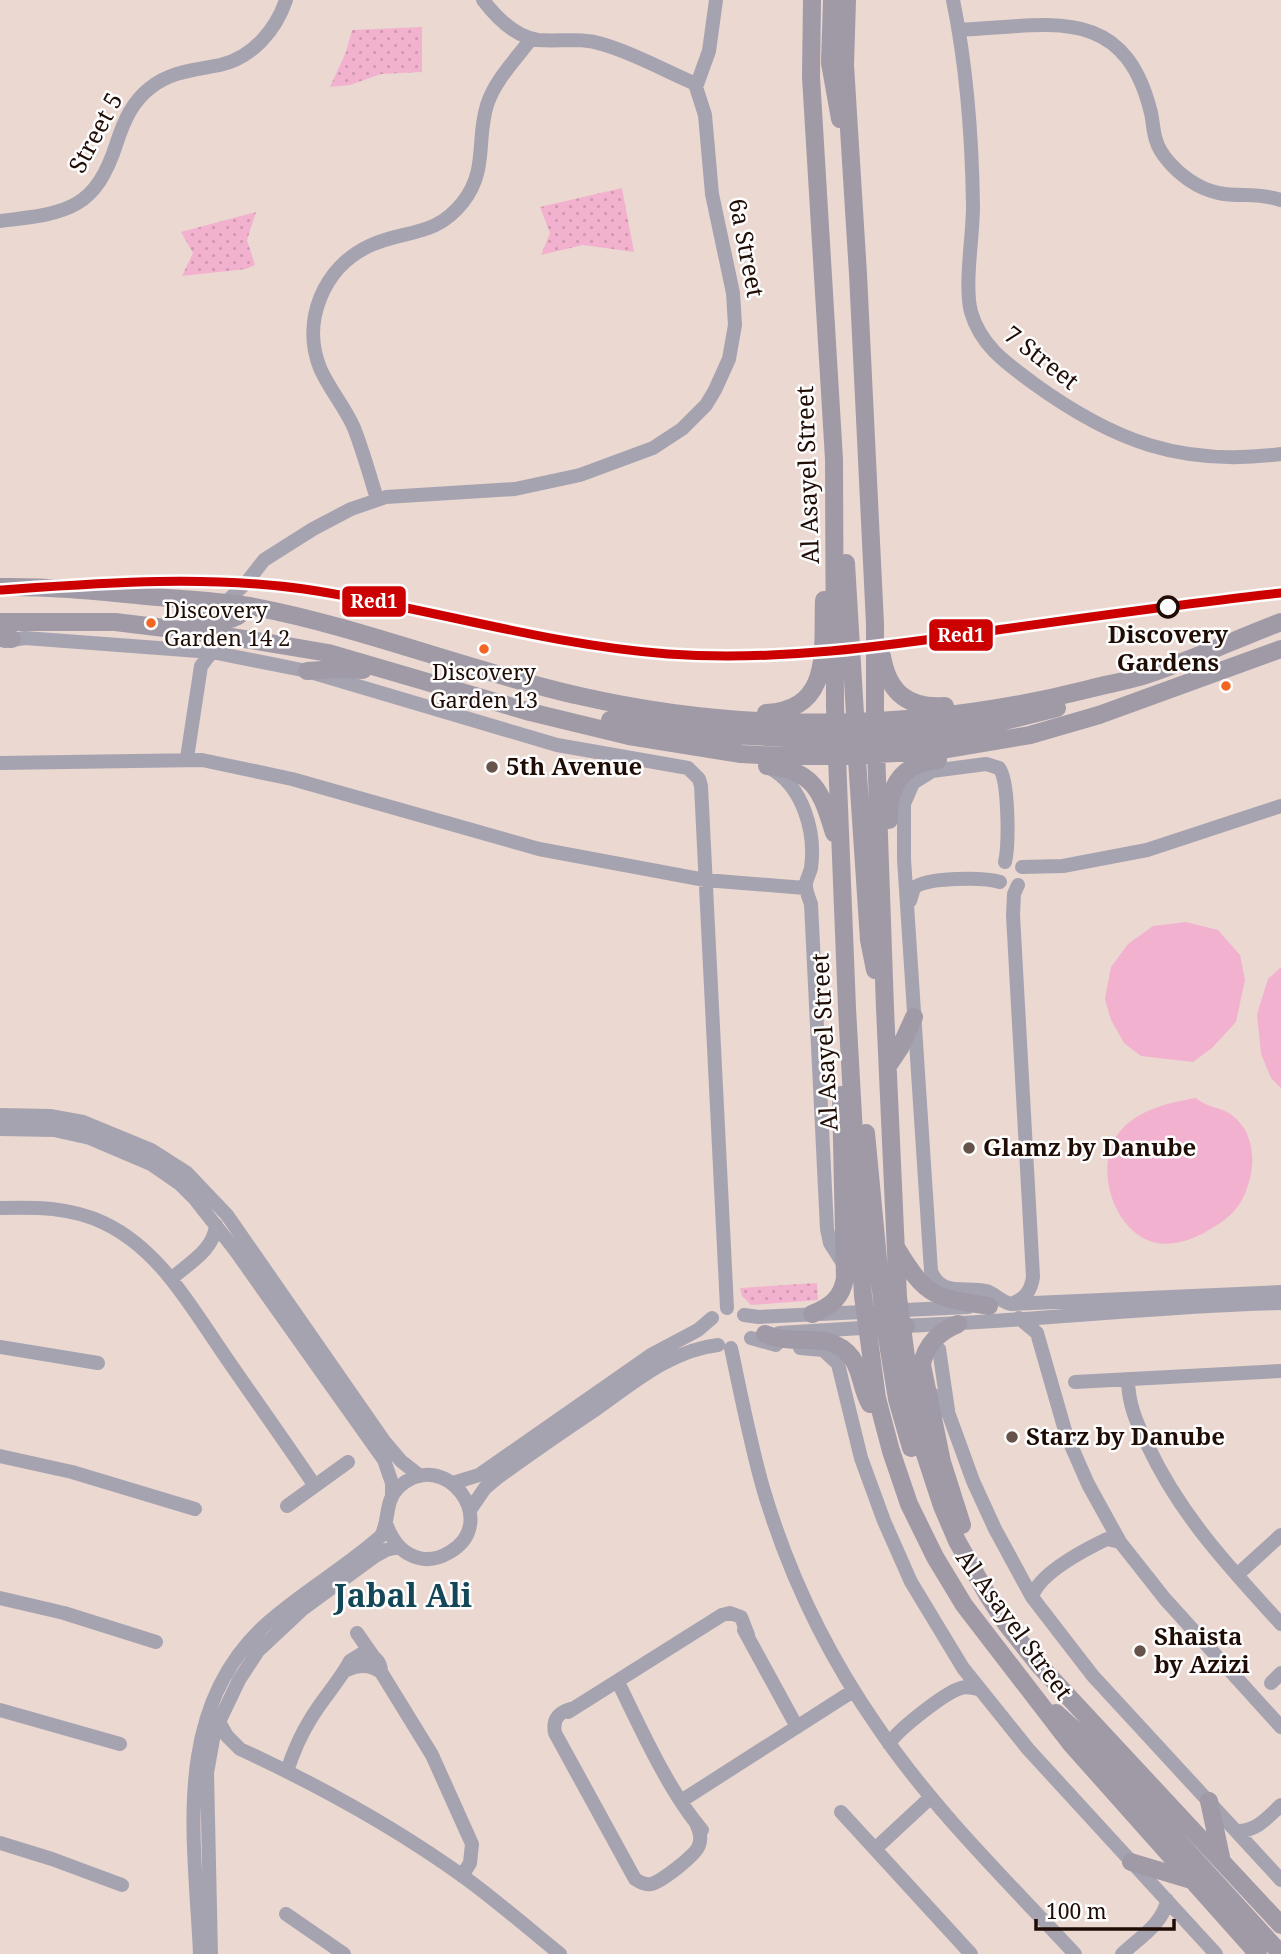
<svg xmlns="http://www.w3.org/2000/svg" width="1281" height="1954" font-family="'Noto Serif',serif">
  <defs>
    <pattern id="park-dots" width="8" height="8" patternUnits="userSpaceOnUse" patternTransform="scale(1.75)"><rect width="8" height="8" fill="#f2b2cf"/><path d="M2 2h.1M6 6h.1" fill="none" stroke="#cf98b0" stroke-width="1.8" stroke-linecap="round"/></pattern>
  </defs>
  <rect width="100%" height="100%" fill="#ebd8d0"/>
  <!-- park -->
  <path fill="url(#park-dots)" d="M422 27V72L381 74 350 85 330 87 346 52 352 30Z
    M622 188 634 252 583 245 541 255 550 233 540 207Z
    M256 212 247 240 255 265 246 269 182 276 193 253 181 232Z
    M817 1283 818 1300 751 1305 742 1296 740 1288Z"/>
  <!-- pitch -->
  <path fill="#f2b2cf" d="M1186 922 1218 930 1240 955 1245 980 1236 1022 1212 1048 1193 1062 1141 1056 1124 1043 1111 1020 1105 999 1111 967 1128 944 1153 926Z
    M1281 967V1088L1271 1078 1261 1054 1257 1014 1268 979Z
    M1196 1098C1204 1105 1215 1107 1225 1111 1253 1125 1257 1159 1248 1185 1241 1209 1227 1220 1207 1231 1193 1240 1172 1246 1156 1243 1111 1233 1091 1160 1123 1128 1141 1109 1171 1102 1196 1098Z"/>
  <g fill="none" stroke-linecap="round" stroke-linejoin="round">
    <!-- minor -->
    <path stroke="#a6a3b1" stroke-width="14" d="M483 0C496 17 516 37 538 40 560 42 581 37 602 44 634 53 665 71 696 84
      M953 0C967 68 972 137 973 206 973 238 964 284 971 312 981 346 1006 363 1033 383 1113 441 1181 467 1281 454
      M959 30C1049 26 1124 2 1151 113 1153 122 1153 131 1156 140 1160 155 1176 171 1189 180 1224 204 1247 189 1281 200
      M0 221C65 213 95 212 117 142 124 121 132 102 150 88 171 71 195 70 220 65 252 58 276 30 286 0
      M377 499C370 476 363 451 354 428 345 407 329 389 320 368 301 321 324 267 369 246 405 229 435 238 463 202 488 170 476 140 487 105 495 80 516 59 531 39
      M224 604 246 583 264 560 313 529 351 509 386 497 515 489 580 475 653 448 682 429 706 405 715 390 729 359 735 325 733 293 712 194 705 115 696 87 709 51 716 0
      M5 641 25 638 212 652 307 671 557 745 688 768 699 779 701 786 727 1308
      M187 758 201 666 212 652
      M0 763 202 760 292 779 539 849 705 880 805 888
      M770 768C803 786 816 832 811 868 810 873 807 878 806 883 805 890 809 898 811 904L827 1229 830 1243 844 1265
      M1005 862C1009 845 1009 780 999 768L986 764 932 771 913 783 904 804V859L931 1271C941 1297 965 1286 986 1291 995 1294 1002 1302 1011 1304 1025 1299 1031 1291 1033 1277L1013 915 1014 894 1018 885
      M1022 867 1063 866 1147 850 1281 806
      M910 901 914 888C926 877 984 877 1000 882
      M0 1115 50 1116 83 1122 151 1150 187 1173 227 1215 384 1441 401 1461 420 1476
      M0 1129 54 1130 90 1138 151 1164 180 1184 194 1198 235 1250 384 1460 392 1483V1496
      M0 1208C36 1207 71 1207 104 1223 161 1250 192 1309 227 1359 256 1401 286 1443 315 1486
      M171 1279C189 1263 214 1250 216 1225
      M1013 1304 1281 1292
      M744 1315 759 1317 968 1307
      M1019 1318 1037 1333 1066 1434 1088 1484 1120 1542 1165 1599 1281 1727
      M898 1326C1026 1322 1153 1306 1281 1303
      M779 1333 878 1327
      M751 1338 776 1345
      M0 1347 98 1363
      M731 1348C741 1395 750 1442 763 1488 788 1573 827 1654 877 1726 933 1809 1007 1881 1075 1954
      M800 1348 823 1350 838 1364 861 1458 884 1521 911 1582 963 1668 1028 1749 1216 1954
      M939 1349 948 1410
      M1128 1379C1128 1404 1137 1424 1148 1446 1180 1515 1230 1568 1281 1624
      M1075 1382 1281 1371
      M925 1387 941 1403 949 1415 973 1481 995 1529 1032 1597 1052 1623 1093 1676 1281 1880
      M0 1456 72 1472 195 1509
      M453 1483 479 1475 651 1355 698 1330 712 1318
      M287 1506 348 1462
      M470 1510 485 1488 497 1478C529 1455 562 1432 595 1410 632 1384 671 1350 718 1345
      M1237 1575 1281 1535
      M1032 1597C1039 1573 1086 1549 1107 1539L1120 1542
      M0 1598 64 1613 156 1642
      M744 1630 797 1727
      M357 1633 373 1656
      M347 1670C359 1664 370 1664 381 1672
      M618 1682C640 1727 669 1792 702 1830
      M1271 1683 1281 1673
      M574 1708C560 1711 552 1718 555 1733L635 1879C640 1882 644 1885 651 1884 659 1883 697 1855 699 1845 702 1837 699 1830 696 1823
      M0 1710 120 1744
      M568 1712 722 1615 730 1613 741 1617 748 1635
      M219 1722 227 1736 240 1749C318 1785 393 1826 464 1877 497 1901 528 1928 560 1954
      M889 1744C897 1730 946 1692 961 1688 967 1686 972 1688 978 1689
      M287 1771C293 1753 300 1736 310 1720 322 1699 339 1682 350 1661L363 1653C374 1655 381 1661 381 1672L432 1755 472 1844 470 1863 462 1876
      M681 1801 853 1691
      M841 1812 971 1954
      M1236 1831C1256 1832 1267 1818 1281 1805
      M0 1843 52 1859 122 1885
      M875 1849 931 1797
      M286 1914 344 1954
      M200 1954C195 1840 171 1714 263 1627 300 1593 344 1569 381 1536 390 1520 384 1501 399 1487 444 1445 502 1522 450 1552 440 1558 430 1561 419 1558 402 1554 393 1542 387 1526
      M211 1954 207 1773 213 1739 219 1722 239 1680 258 1651 304 1608 375 1556 386 1550 398 1547
      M1122 1954C1138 1939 1164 1923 1167 1900"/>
    <!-- major -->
    <path stroke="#a09aa7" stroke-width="18" d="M812 0 811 77 834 459 835 707 847 1008 863 1296 877 1398 891 1451 909 1504 935 1557 964 1605 1071 1744 1258 1954
      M832 0 830 63 840 119
      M847 0 845 65 858 274 875 624V721L885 1008 898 1297 913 1410 919 1436 942 1506 957 1541 987 1594 1007 1625 1038 1664 1281 1925
      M846 563 856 731
      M0 587C53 586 105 592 158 597 188 600 219 601 249 606 362 627 468 671 580 696 746 734 923 731 1089 689 1108 684 1127 681 1146 675 1192 660 1236 639 1281 622
      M195 620C215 622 235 624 249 606
      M0 622H115L206 633 269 643 328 653 530 712 629 736 741 754 780 756H837L935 751 1030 735 1099 715 1281 649
      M0 638 12 639
      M882 656C888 692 908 709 945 706
      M307 671 338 669 363 670
      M766 713C833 709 822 650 824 600
      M610 720 696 733 821 740 853 738 875 721
      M864 739 942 733 980 727 1057 708
      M856 744 869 940 875 970
      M767 766C814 769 822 793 834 833
      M889 820C888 785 902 764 938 760
      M888 1066 900 1048 914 1017
      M866 1133 882 1301 890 1318 906 1326
      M897 1249C926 1297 935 1298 989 1306
      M812 1314C830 1307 842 1298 845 1278L841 1095
      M870 1314 879 1320 886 1331 897 1399 911 1448
      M958 1324C940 1331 925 1345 922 1365L942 1462 962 1525
      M765 1334C796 1348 829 1328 852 1358 862 1372 861 1389 870 1404
      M1056 1713 1088 1742 1281 1954
      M1209 1801 1221 1857
      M1131 1862 1191 1880"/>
    <defs>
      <path id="metro-1" d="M0 590C101 583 203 575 304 589 426 607 545 645 668 654 782 662 893 645 1004 629 1096 616 1189 603 1281 593"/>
    </defs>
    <!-- metro-1 casing -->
    <use href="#metro-1" stroke="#fdfdfd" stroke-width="14"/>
    <!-- metro-1 -->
    <use href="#metro-1" stroke="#c00" stroke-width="9"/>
  </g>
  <!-- markers -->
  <circle fill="#fdfdfd" stroke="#1f0c04" stroke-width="3.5" cx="1168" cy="607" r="10"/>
  <g fill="#f26522" stroke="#fdfdfd" stroke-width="2.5">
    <circle cx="151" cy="623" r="6"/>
    <circle cx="484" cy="649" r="6"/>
    <circle cx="1226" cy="686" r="6"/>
  </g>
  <g fill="#66534b" stroke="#fdfdfd" stroke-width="2.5">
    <circle cx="492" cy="767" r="7"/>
    <circle cx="969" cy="1148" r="7"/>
    <circle cx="1012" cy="1437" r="7"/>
    <circle cx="1140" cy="1651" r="7"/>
  </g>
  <g text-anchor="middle" stroke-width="5" stroke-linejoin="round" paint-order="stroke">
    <!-- bus labels -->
    <g font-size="22" fill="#1f0c04" stroke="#fdfdfd" text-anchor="start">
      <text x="164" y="618">Discovery<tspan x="164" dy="28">Garden 14 2</tspan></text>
      <text x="484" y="680" text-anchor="middle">Discovery<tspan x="484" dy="28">Garden 13</tspan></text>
    </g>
    <!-- street labels -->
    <g font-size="24" fill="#1f0c04" stroke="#fdfdfd">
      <text transform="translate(96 133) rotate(-62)" y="8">Street 5</text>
      <text transform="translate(746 248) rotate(79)" y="8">6a Street</text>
      <text transform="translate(1041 358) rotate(38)" y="8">7 Street</text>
      <text transform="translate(808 475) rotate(-92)" y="8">Al Asayel Street</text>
      <text transform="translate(825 1042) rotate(-93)" y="8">Al Asayel Street</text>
      <text transform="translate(1014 1625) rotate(54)" y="8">Al Asayel Street</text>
    </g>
    <!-- stop labels -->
    <g font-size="24" font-weight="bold" fill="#1f0c04" stroke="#fdfdfd">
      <text x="1168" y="643">Discovery<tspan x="1168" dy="28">Gardens</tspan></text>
    </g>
    <!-- poi labels -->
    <g font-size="24" font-weight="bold" fill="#1f0c04" stroke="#fdfdfd" text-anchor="start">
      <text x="506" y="775">5th Avenue</text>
      <text x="983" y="1156">Glamz by Danube</text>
      <text x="1026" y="1445">Starz by Danube</text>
      <text x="1154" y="1645">Shaista<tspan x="1154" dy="28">by Azizi</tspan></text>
    </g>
    <!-- district labels -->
    <g font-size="32" font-weight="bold" fill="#134657" stroke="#fdfdfd">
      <text x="403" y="1607">Jabal Ali</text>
    </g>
  </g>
  <g stroke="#fdfdfd" stroke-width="2.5">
    <rect x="341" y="585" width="66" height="33" rx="7" fill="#c00"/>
    <rect x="928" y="618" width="66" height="34" rx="7" fill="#c00"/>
  </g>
  <g font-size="19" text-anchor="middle" font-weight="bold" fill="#fff">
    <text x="374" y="608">Red1</text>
    <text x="961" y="642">Red1</text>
  </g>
  <!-- scale -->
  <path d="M1036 1919v10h138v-10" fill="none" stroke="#1f0c04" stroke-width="3.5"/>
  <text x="1046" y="1919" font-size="21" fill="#1f0c04" stroke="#fdfdfd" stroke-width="5" paint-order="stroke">100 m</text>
</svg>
